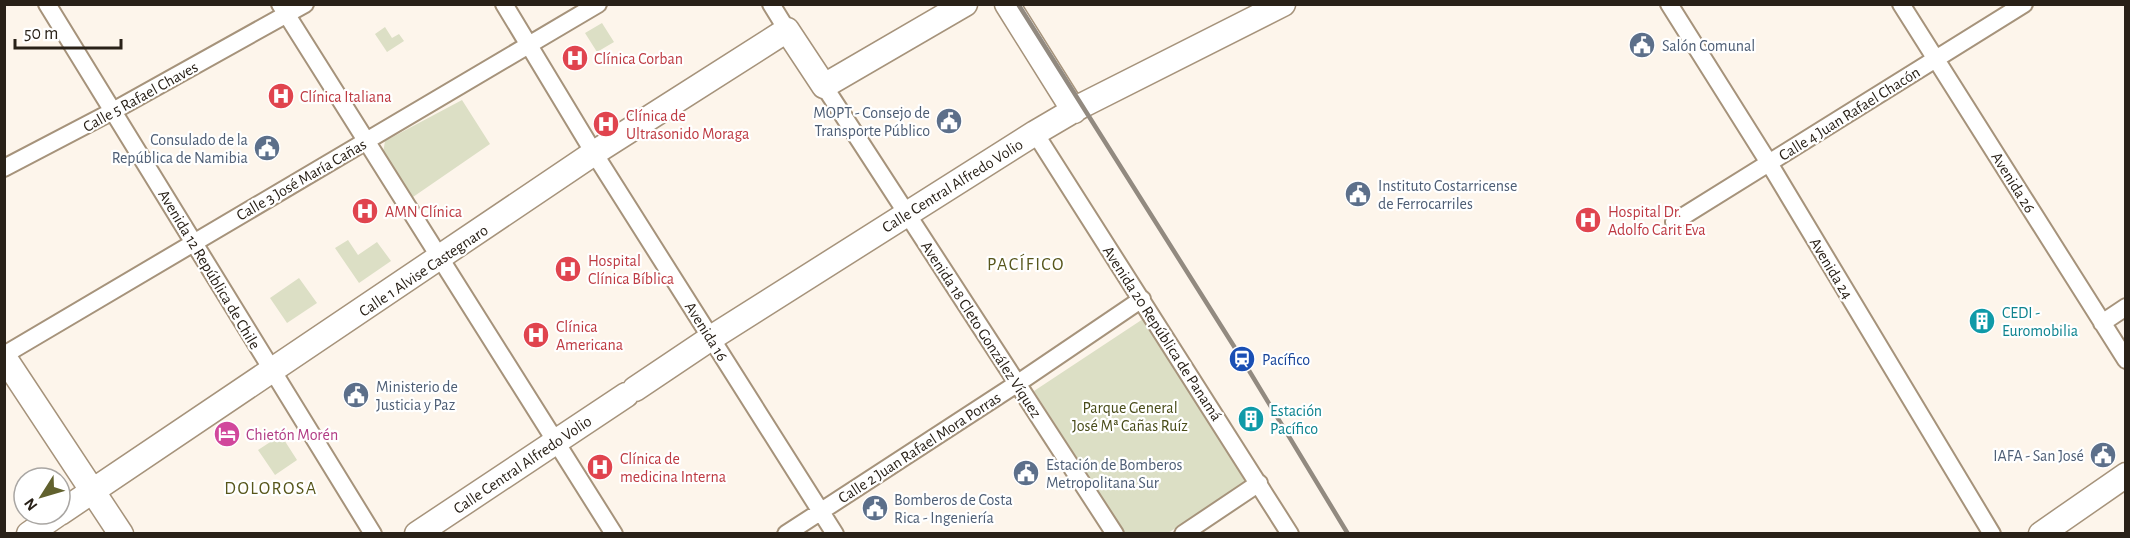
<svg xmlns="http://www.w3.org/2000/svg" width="2130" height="538" font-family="'Alegreya Sans',sans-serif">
  <rect width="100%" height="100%" fill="#fdf5eb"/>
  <!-- green -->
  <path fill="#dcdfc5" d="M602 23 614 42 597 52 585 33Z
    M385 27 392 38 399 34 404 41 387 52 375 34Z
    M462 100 490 144 413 197 383 153 385 141Z
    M348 240 358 255 377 242 391 261 359 283 335 248Z
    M299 278 317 303 287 323 270 298Z
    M1146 317 1249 481 1168 533H1125L1034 391Z
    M281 435 297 460 275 475 258 450Z"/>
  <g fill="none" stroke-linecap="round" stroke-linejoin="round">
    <defs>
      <path id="street" d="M47 4 373 534
        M280 4 614 534
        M504 4 594 153 835 534
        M771 4 787 30
        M1669 4 1769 163 1992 534
        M1901 4 2126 360
        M824 86 1115 534
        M1035 133 1290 534
        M4 168 113 111 305 4
        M1674 222 2024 4
        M2102 323 2126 307
        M4 355 598 4
        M786 534 1018 383 1142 299
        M1183 534 1259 483"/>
      <path id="secondary" d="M1007 4 1074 111
        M4 357 121 534
        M635 389 711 338 1035 133 1081 106 1283 4
        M60 513 594 153 787 30 824 86 965 4
        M29 534 58 514
        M417 534 626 395
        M2041 534 2126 475"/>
    </defs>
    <!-- street casing -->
    <use href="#street" stroke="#a6937b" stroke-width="20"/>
    <!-- secondary casing -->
    <use href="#secondary" stroke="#a6937b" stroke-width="27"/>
    <!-- street -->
    <use href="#street" stroke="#fff" stroke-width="16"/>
    <!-- secondary -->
    <use href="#secondary" stroke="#fff" stroke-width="24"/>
    <!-- rail -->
    <path stroke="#928a80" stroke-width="4.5" d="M1018 4 1242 359 1348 534"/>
  </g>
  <!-- icons -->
  <defs>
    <symbol id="civic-disc" viewBox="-11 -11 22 22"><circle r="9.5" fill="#5c6f8a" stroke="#fff"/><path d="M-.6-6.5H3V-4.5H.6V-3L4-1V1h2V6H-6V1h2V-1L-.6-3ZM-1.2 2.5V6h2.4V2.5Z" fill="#fff"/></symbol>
    <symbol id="hospital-disc" viewBox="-11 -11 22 22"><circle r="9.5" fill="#e0444e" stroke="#fff"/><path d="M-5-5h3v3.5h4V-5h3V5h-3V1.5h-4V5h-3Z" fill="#fff"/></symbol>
    <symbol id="building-disc" viewBox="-11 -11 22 22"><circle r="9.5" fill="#0f9aa8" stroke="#fff"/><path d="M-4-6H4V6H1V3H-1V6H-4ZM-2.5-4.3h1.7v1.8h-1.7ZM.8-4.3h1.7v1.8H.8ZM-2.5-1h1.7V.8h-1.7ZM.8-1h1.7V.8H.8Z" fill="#fff"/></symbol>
    <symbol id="station-disc" viewBox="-11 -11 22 22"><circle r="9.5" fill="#1a4fb4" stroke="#fff"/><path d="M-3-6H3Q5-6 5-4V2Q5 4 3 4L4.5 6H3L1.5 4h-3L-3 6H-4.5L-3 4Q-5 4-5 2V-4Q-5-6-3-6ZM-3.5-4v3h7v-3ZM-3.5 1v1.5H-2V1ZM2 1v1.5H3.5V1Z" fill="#fff"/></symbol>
    <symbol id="hotel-disc" viewBox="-11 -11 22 22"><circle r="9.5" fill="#d1479c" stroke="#fff"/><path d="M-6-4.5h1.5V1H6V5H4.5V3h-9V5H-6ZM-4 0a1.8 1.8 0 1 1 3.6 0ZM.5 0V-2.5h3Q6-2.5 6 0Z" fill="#fff"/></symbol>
  </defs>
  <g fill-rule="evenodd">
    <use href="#civic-disc" x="1627" y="30" width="30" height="30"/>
    <use href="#hospital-disc" x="560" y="43" width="30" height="30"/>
    <use href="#hospital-disc" x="266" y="81" width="30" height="30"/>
    <use href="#civic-disc" x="934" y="106" width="30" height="30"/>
    <use href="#hospital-disc" x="591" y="109" width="30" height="30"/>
    <use href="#civic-disc" x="252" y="133" width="30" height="30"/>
    <use href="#civic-disc" x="1343" y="179" width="30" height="30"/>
    <use href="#hospital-disc" x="350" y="196" width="30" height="30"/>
    <use href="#hospital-disc" x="1573" y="205" width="30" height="30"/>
    <use href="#hospital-disc" x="553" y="254" width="30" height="30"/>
    <use href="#building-disc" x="1967" y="306" width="30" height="30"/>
    <use href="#hospital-disc" x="521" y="320" width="30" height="30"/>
    <use href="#station-disc" x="1227" y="344" width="30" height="30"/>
    <use href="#civic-disc" x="341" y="380" width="30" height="30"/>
    <use href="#building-disc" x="1236" y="404" width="30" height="30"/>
    <use href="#hotel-disc" x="212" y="419" width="30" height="30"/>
    <use href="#civic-disc" x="2088" y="440" width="30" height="30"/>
    <use href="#hospital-disc" x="585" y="452" width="30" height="30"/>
    <use href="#civic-disc" x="1011" y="458" width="30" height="30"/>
    <use href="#civic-disc" x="860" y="493" width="30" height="30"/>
  </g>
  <g text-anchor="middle" stroke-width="4.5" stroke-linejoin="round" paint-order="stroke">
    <!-- service labels -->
    <g font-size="16" fill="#4e5e75" stroke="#fff" text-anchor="start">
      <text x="1662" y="51">Salón Comunal</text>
      <text x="930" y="118" text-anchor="end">MOPT - Consejo de<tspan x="930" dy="18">Transporte Público</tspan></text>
      <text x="248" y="145" text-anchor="end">Consulado de la<tspan x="248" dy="18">República de Namibia</tspan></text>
      <text x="1378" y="191">Instituto Costarricense<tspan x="1378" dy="18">de Ferrocarriles</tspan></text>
      <text x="376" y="392">Ministerio de<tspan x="376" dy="18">Justicia y Paz</tspan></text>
      <text x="2084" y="461" text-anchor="end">IAFA - San José</text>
      <text x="1046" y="470">Estación de Bomberos<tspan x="1046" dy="18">Metropolitana Sur</tspan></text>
      <text x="894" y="505">Bomberos de Costa<tspan x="894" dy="18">Rica - Ingeniería</tspan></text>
    </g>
    <!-- health labels -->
    <g font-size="16" fill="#be3a42" stroke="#fff" text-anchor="start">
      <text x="594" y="64">Clínica Corban</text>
      <text x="300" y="102">Clínica Italiana</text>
      <text x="626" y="121">Clínica de<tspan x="626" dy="18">Ultrasonido Moraga</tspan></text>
      <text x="385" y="217">AMN Clínica</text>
      <text x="1608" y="217">Hospital Dr.<tspan x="1608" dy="18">Adolfo Carit Eva</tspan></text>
      <text x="588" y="266">Hospital<tspan x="588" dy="18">Clínica Bíblica</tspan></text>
      <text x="556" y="332">Clínica<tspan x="556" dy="18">Americana</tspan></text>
      <text x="620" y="464">Clínica de<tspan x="620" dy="18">medicina Interna</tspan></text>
    </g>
    <!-- street labels -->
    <g font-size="16" fill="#292118" stroke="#fff">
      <text transform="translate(140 96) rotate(-29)" y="6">Calle 5 Rafael Chaves</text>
      <text transform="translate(1849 113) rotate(-32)" y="6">Calle 4 Juan Rafael Chacón</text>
      <text transform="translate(301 179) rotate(-30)" y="6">Calle 3 José María Cañas</text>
      <text transform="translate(2014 182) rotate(58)" y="6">Avenida 26</text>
      <text transform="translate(952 185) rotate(-32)" y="6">Calle Central Alfredo Volio</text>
      <text transform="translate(1832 268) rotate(59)" y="6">Avenida 24</text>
      <text transform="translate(210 269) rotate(59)" y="6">Avenida 12 República de Chile</text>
      <text transform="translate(423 270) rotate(-34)" y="6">Calle 1 Alvise Castegnaro</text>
      <text transform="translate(982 329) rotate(57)" y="6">Avenida 18 Cleto González Víquez</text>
      <text transform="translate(707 331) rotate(58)" y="6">Avenida 16</text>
      <text transform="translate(1163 333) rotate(57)" y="6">Avenida 20 República de Panamá</text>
      <text transform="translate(919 447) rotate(-33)" y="6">Calle 2 Juan Rafael Mora Porras</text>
      <text transform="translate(522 464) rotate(-34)" y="6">Calle Central Alfredo Volio</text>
    </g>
    <!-- culture labels -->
    <g font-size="16" fill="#0d838f" stroke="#fff" text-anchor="start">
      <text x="2002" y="318">CEDI -<tspan x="2002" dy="18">Euromobilia</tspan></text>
      <text x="1270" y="416">Estación<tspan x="1270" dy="18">Pacífico</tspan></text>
    </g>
    <!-- transit labels -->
    <g font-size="16" fill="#164399" stroke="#fff" text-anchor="start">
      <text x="1262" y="365">Pacífico</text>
    </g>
    <!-- park labels -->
    <g font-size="16" fill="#484b18" stroke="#fff">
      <text x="1130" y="413">Parque General<tspan x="1130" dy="18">José Mª Cañas Ruíz</tspan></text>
    </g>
    <!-- hotel labels -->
    <g font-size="16" fill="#b23c85" stroke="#fff" text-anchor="start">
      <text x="246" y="440">Chietón Morén</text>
    </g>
    <!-- neighbourhood labels -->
    <g font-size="18" letter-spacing="1.5" fill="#57561b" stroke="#fff">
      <text x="1026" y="270">PACÍFICO</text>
      <text x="271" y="494">DOLOROSA</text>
    </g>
  </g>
  <!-- border -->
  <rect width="2130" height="538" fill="none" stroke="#292118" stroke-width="12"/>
  <!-- north arrow -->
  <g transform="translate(42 496) rotate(233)"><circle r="28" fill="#ffffff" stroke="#a9a6a3" stroke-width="1.5"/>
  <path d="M0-4.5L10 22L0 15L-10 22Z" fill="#61612e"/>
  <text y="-9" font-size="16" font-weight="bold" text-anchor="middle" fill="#292118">N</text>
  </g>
  <!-- scale -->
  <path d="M15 39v9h106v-9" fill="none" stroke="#292118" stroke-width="3"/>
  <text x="24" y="39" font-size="18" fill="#292118" stroke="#ffffff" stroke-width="4.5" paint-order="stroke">50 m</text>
</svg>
